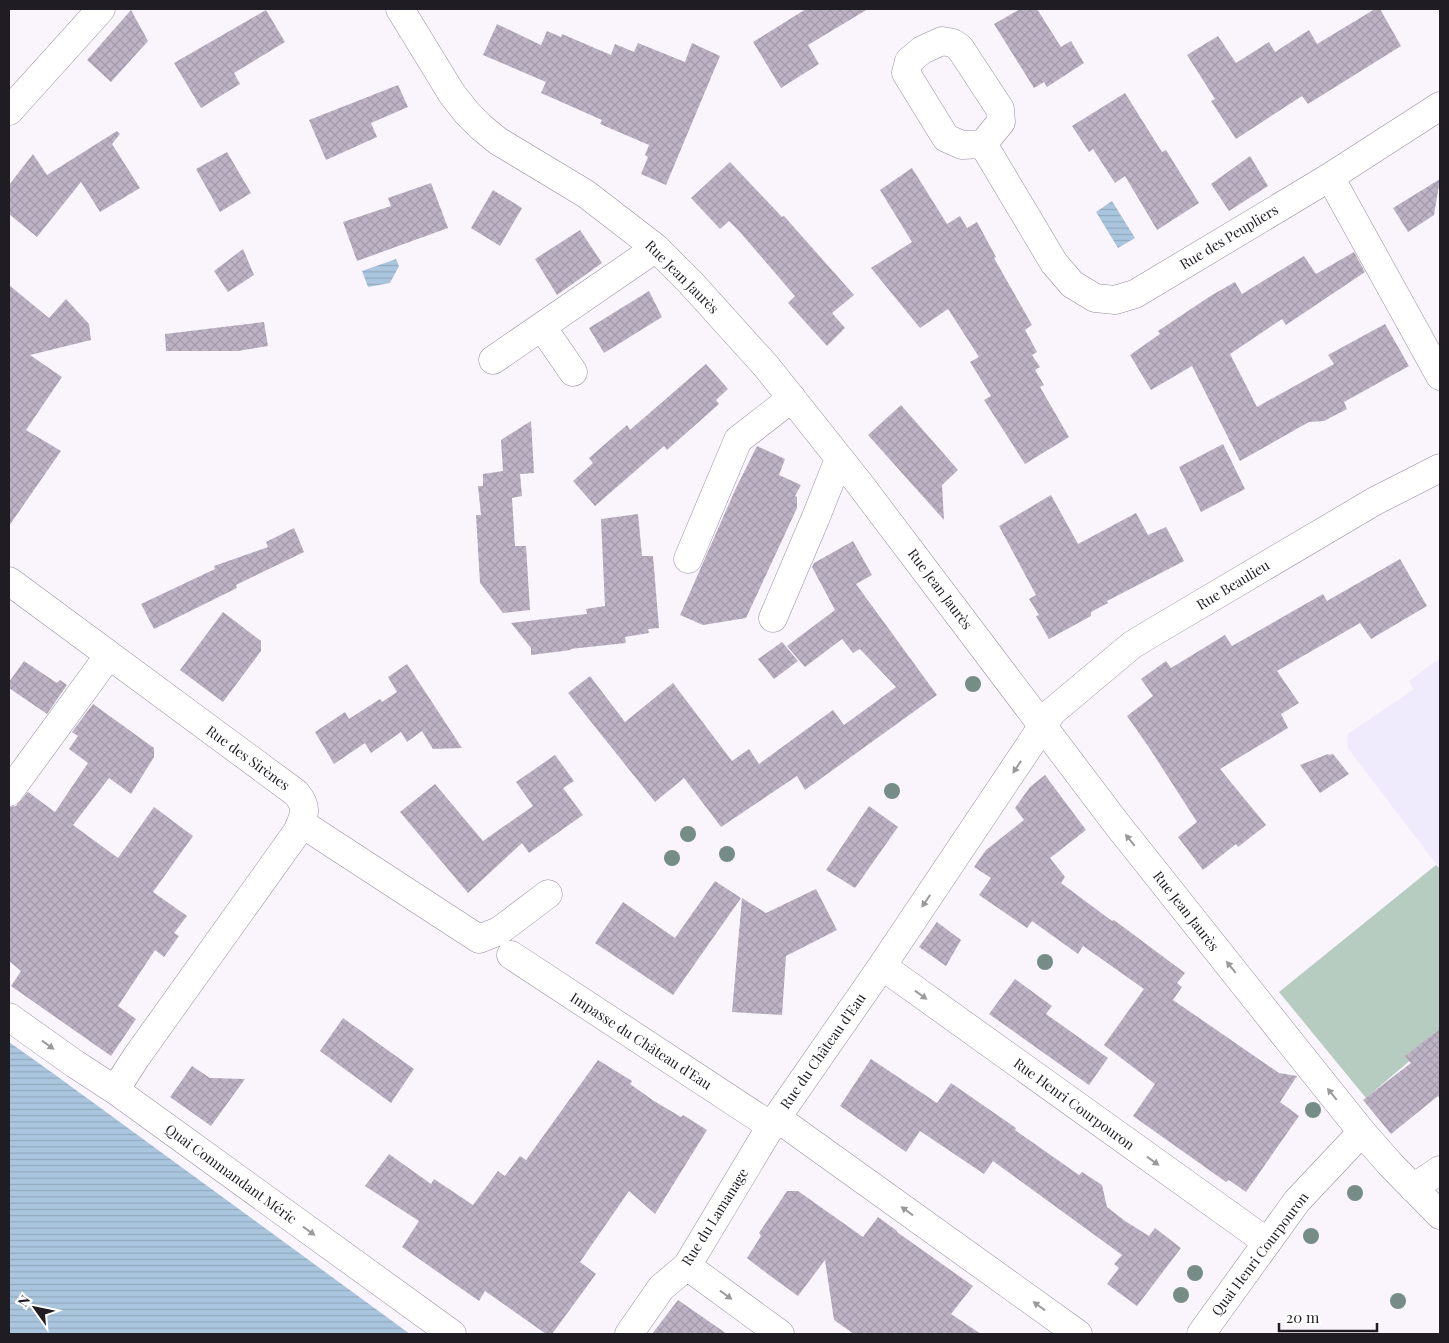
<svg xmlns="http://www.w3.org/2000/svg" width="1449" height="1343" font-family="'Playfair Display',serif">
  <defs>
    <pattern id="water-rules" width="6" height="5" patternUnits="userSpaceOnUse" patternTransform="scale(1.25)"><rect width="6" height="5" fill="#aac6de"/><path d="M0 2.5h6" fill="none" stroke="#92aabe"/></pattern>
    <pattern id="building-cross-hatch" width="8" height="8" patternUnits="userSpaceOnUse" patternTransform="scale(1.25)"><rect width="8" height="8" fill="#bdb3c5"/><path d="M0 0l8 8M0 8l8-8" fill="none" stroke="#a299a9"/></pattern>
  </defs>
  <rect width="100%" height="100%" fill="#faf5fd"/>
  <!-- education -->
  <path fill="#efeafc" d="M1440 658V869L1347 747 1348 734 1414 689 1409 681Z"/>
  <!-- grass -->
  <path fill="#b6ccc0" d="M1436 865 1440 869V1035L1366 1098 1279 992Z"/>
  <!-- water -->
  <path fill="url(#water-rules)" d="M1112 201 1135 238 1118 248 1096 212Z
    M396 259 399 266 390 283 368 287 362 271Z
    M9 1042 54 1074 410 1334H9Z"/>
  <!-- building -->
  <path fill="url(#building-cross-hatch)" d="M806 9H868L808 45 819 64 781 88 753 42Z
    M1020 9H1037L1061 47 1071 41 1084 63 1047 87 1044 82 1034 88 994 24Z
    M1375 9H1380L1401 46 1308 104 1302 96 1236 139 1211 101 1215 99 1187 55 1218 36 1236 63 1269 42 1275 52 1309 30 1317 44Z
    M131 10 148 41 111 82 87 60Z
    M266 10 285 42 234 73 240 84 201 108 174 63Z
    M497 24 541 45 547 31 561 37 562 34 611 55 615 44 634 52 638 43 685 62 692 43 720 56 666 185 641 174 648 157 645 155 649 145 600 124 602 120 541 93 546 82 483 55Z
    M398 85 408 107 371 123 377 137 326 160 309 120Z
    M1125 93 1162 152 1166 150 1199 203 1157 230 1125 176 1115 183 1093 149 1089 152 1072 126Z
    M117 131 120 134 112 144 140 188 100 212 81 182 37 237 9 214V185L33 154 47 175Z
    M227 152 251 193 220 212 196 169Z
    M1250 156 1268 186 1229 211 1211 184Z
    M730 162 782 217 784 216 854 295 832 313 845 328 827 346 788 303 795 296 739 231 729 221 720 229 691 198Z
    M912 168 947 224 960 216 967 228 977 222 996 257 994 258 1032 325 1025 330 1037 352 1032 355 1040 367 1035 370 1044 385 1040 387 1069 437 1025 464 984 400 991 396 970 362 979 357 948 309 920 328 871 268 912 242 880 190Z
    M1440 179 1434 215 1408 232 1393 208Z
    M431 183 448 228 357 261 343 222 391 206 388 198Z
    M493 190 522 208 500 246 471 228Z
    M580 230 602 263 557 295 535 259Z
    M243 249 254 275 228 292 214 271Z
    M1354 252 1365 272 1286 325 1282 319 1230 354 1257 407 1334 364 1328 355 1385 324 1409 366 1344 402 1347 409 1324 421 1309 422 1240 461 1192 366 1151 390 1130 355 1160 334 1158 331 1212 295 1235 282 1242 294 1304 256 1316 274Z
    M9 285 49 318 66 299 89 324 91 340 30 355 62 377 26 430 61 451 9 526Z
    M649 291 662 317 604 353 589 328Z
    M264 322 268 346 238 351H166L165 334Z
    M706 364 728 389 716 400 719 404 667 450 664 446 595 506 573 481 593 463 589 458 627 425 630 430Z
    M901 405 958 470 942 485 944 520 868 435Z
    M531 421 534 473 520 474 522 496 512 498 515 546H526L530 610 503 613 480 583 476 515H481L478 486H483V474L503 471 501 440Z
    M1223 444 1245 489 1201 512 1179 467Z
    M757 446 785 459 779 475 801 485 795 496 797 497V508L746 618 703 625 680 615 736 488Z
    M1051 495 1078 544 1136 513 1148 535 1166 527 1184 561 1107 601 1108 603 1091 612V616L1049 639 1036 616 1039 615 1029 599 1036 595 999 526Z
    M638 514 642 556H653L659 628 648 629 649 633 625 637 626 643 570 649 571 650 531 655V648L511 623 587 614 586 609 605 606 601 519Z
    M294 528 304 552 236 585 237 588 154 629 141 604 215 569 214 566 268 547 266 542Z
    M853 541 872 575 856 584 937 695 805 790 797 776 721 827 684 778 655 802 568 693 590 676 625 722 673 683 732 761 749 749 759 764 833 710 844 725 896 687 860 649 853 653 842 639 805 667 787 646 835 610 812 567 814 563Z
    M1400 559 1427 606 1371 639 1360 623 1277 671 1299 703 1281 714 1288 728 1220 769 1266 825 1238 847 1236 844 1203 870 1178 837 1197 822 1150 749 1127 716 1153 696 1141 679 1166 661 1171 668 1225 635 1232 646 1323 594 1327 601Z
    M223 612 261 641V651L223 702 180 670Z
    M782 642 798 661 774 679 758 659Z
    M24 661 57 683 60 680 67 685 47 714 9 688V682Z
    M407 664 462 748 433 749 422 731 407 742 401 732 371 753 365 743 334 764 315 732 345 712 349 719 380 699 382 702 397 692 388 677Z
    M93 704 154 748V757L131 794 109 778 73 825 118 858 154 807 193 836 153 892 187 916 174 933 179 936 164 957 155 950 118 1006 136 1019 111 1056 11 986 21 971 9 961V807L16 806 28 792 55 812 88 763 69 749 78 736 72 732Z
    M1328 754 1329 755 1333 754 1349 774 1320 793 1300 765Z
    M555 755 574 781 563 788 583 815 529 853 522 843 468 893 400 812 435 784 483 841 533 806 516 782Z
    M1045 775 1086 830 1050 858 1065 877 1061 883 1112 921 1114 920 1185 973 1177 983 1182 987 1173 1000 1279 1073 1297 1076 1280 1102 1299 1116 1246 1192 1229 1180 1226 1182 1133 1116 1155 1084 1104 1045 1144 989 1083 946 1078 954 1032 921 1027 928 979 895 991 878 974 867 986 850 1024 820 1015 808 1030 787Z
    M869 806 898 827 855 888 826 870Z
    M715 881 741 898 673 995 595 943 623 902 675 938Z
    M816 889 837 930 786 956 782 1015 732 1012 742 898 766 913Z
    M937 922 961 940 946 966 919 947Z
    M1015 979 1052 1006 1046 1014 1108 1058 1089 1085 989 1014Z
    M343 1018 414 1069 391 1103 320 1051Z
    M1440 1029V1099L1438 1096 1391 1134 1363 1100 1411 1063 1405 1056Z
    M871 1059 937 1103 951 1083 1016 1128 1015 1130 1079 1175 1082 1172 1102 1185 1107 1207 1125 1221 1149 1236 1155 1228 1181 1248 1137 1306 1107 1284 1119 1268 1114 1264 1122 1255 993 1161 984 1174 920 1131 906 1152 840 1106Z
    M598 1060 632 1081 630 1084 654 1101 681 1117 683 1115 707 1130 655 1214 629 1191 580 1262 596 1274 552 1334H546L485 1291 479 1301 402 1247 419 1221 365 1186 389 1154 431 1184 434 1179 473 1205 498 1171 505 1176 520 1156 526 1160Z
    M192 1066 210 1078 245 1079 211 1126 170 1097Z
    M787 1191H798L863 1237 878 1217 897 1231V1232L973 1286 951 1314 981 1334H854L834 1320 825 1260 798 1296 769 1275 747 1258 761 1236 759 1233Z
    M678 1300 727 1334H652Z"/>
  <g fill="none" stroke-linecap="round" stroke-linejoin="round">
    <defs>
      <path id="minor" d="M400 9 452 94 467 113 481 127 498 141 586 194 656 248 691 283 766 366 859 483 1116 823 1290 1042 1362 1132 1390 1164 1440 1215
        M942 41 953 43 960 48 1000 109 1001 122 983 144 962 145 946 138 906 73 909 61 922 50Z
        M9 111 101 9
        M983 144 1054 263 1072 284 1095 298 1115 300 1135 294 1330 177 1440 376
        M1330 177 1440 106
        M542 327 573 372
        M493 360 656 248
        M688 559 738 440 792 398
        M9 581 296 793C309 808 304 816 297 832L137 1056 115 1090
        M773 618 816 517 839 459
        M9 792 109 655
        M301 823 479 939 499 931 548 894
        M511 955 771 1126
        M882 966 1267 1242
        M9 1017 75 1064 115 1090 452 1334
        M777 1118 1078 1334
        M1413 1188 1440 1170
        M687 1266 780 1334
        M629 1334 661 1288 687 1266 771 1126 882 966 1052 712 1132 645 1150 634 1375 501 1440 468
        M1201 1334 1297 1201 1362 1132"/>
    </defs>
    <!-- minor casing -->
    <use href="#minor" stroke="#968c9e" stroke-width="29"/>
    <!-- minor -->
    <use href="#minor" stroke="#fff" stroke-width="28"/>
  </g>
  <!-- trees -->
  <g fill="#758d86">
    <circle cx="973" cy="684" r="8"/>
    <circle cx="892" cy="791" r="8"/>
    <circle cx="688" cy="834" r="8"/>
    <circle cx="727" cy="854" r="8"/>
    <circle cx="672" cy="858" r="8"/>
    <circle cx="1045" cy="962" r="8"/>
    <circle cx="1313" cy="1110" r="8"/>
    <circle cx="1355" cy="1193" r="8"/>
    <circle cx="1311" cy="1236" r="8"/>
    <circle cx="1195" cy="1273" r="8"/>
    <circle cx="1181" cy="1295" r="8"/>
    <circle cx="1398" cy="1301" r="8"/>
  </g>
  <!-- one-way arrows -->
  <defs><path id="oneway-solid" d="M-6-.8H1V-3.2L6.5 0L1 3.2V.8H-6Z" transform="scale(1.25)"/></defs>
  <g fill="#9b999c">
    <use href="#oneway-solid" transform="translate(1017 767) rotate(124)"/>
    <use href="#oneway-solid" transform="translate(1130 840) rotate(-129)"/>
    <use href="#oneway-solid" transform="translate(926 901) rotate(124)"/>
    <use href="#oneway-solid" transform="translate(1231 967) rotate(-129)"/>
    <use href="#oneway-solid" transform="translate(921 995) rotate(36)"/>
    <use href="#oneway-solid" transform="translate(48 1045) rotate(36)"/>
    <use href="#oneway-solid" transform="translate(1332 1094) rotate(-129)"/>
    <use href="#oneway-solid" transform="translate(1153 1161) rotate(36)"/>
    <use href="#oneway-solid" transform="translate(907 1211) rotate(-144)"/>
    <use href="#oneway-solid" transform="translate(309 1231) rotate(36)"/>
    <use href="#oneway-solid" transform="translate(726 1295) rotate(36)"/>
    <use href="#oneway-solid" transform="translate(1039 1306) rotate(-144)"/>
  </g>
  <g text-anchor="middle" stroke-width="5" stroke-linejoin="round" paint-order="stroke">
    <!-- street labels -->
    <g font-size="14" fill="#201c23" stroke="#fff">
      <text transform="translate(1229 237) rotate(-31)" y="5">Rue des Peupliers</text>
      <text transform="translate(682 277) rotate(45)" y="5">Rue Jean Jaurès</text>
      <text transform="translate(1233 585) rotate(-31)" y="5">Rue Beaulieu</text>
      <text transform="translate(940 589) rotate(53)" y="5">Rue Jean Jaurès</text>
      <text transform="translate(248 758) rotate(36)" y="5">Rue des Sirènes</text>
      <text transform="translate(1186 911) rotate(52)" y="5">Rue Jean Jaurès</text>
      <text transform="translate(641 1041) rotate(33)" y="5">Impasse du Château d'Eau</text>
      <text transform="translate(823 1051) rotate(-55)" y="5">Rue du Château d'Eau</text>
      <text transform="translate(1074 1104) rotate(36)" y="5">Rue Henri Courpouron</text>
      <text transform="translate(231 1174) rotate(36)" y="5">Quai Commandant Méric</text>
      <text transform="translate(715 1217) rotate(-58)" y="5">Rue du Lamanage</text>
      <text transform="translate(1260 1254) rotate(-53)" y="5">Quai Henri Courpouron</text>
    </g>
  </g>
  <!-- border -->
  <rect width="1449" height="1343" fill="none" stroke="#201c23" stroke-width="20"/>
  <!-- north arrow -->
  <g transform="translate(35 1308) rotate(303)" stroke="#ffffff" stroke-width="4" paint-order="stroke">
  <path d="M0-4L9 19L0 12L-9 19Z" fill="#201c23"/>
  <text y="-8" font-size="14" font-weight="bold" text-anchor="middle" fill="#201c23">N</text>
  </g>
  <!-- scale -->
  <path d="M1279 1323v8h98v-8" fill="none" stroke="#201c23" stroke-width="2.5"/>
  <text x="1286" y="1323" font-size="15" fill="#201c23" stroke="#ffffff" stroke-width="4" paint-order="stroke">20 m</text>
</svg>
